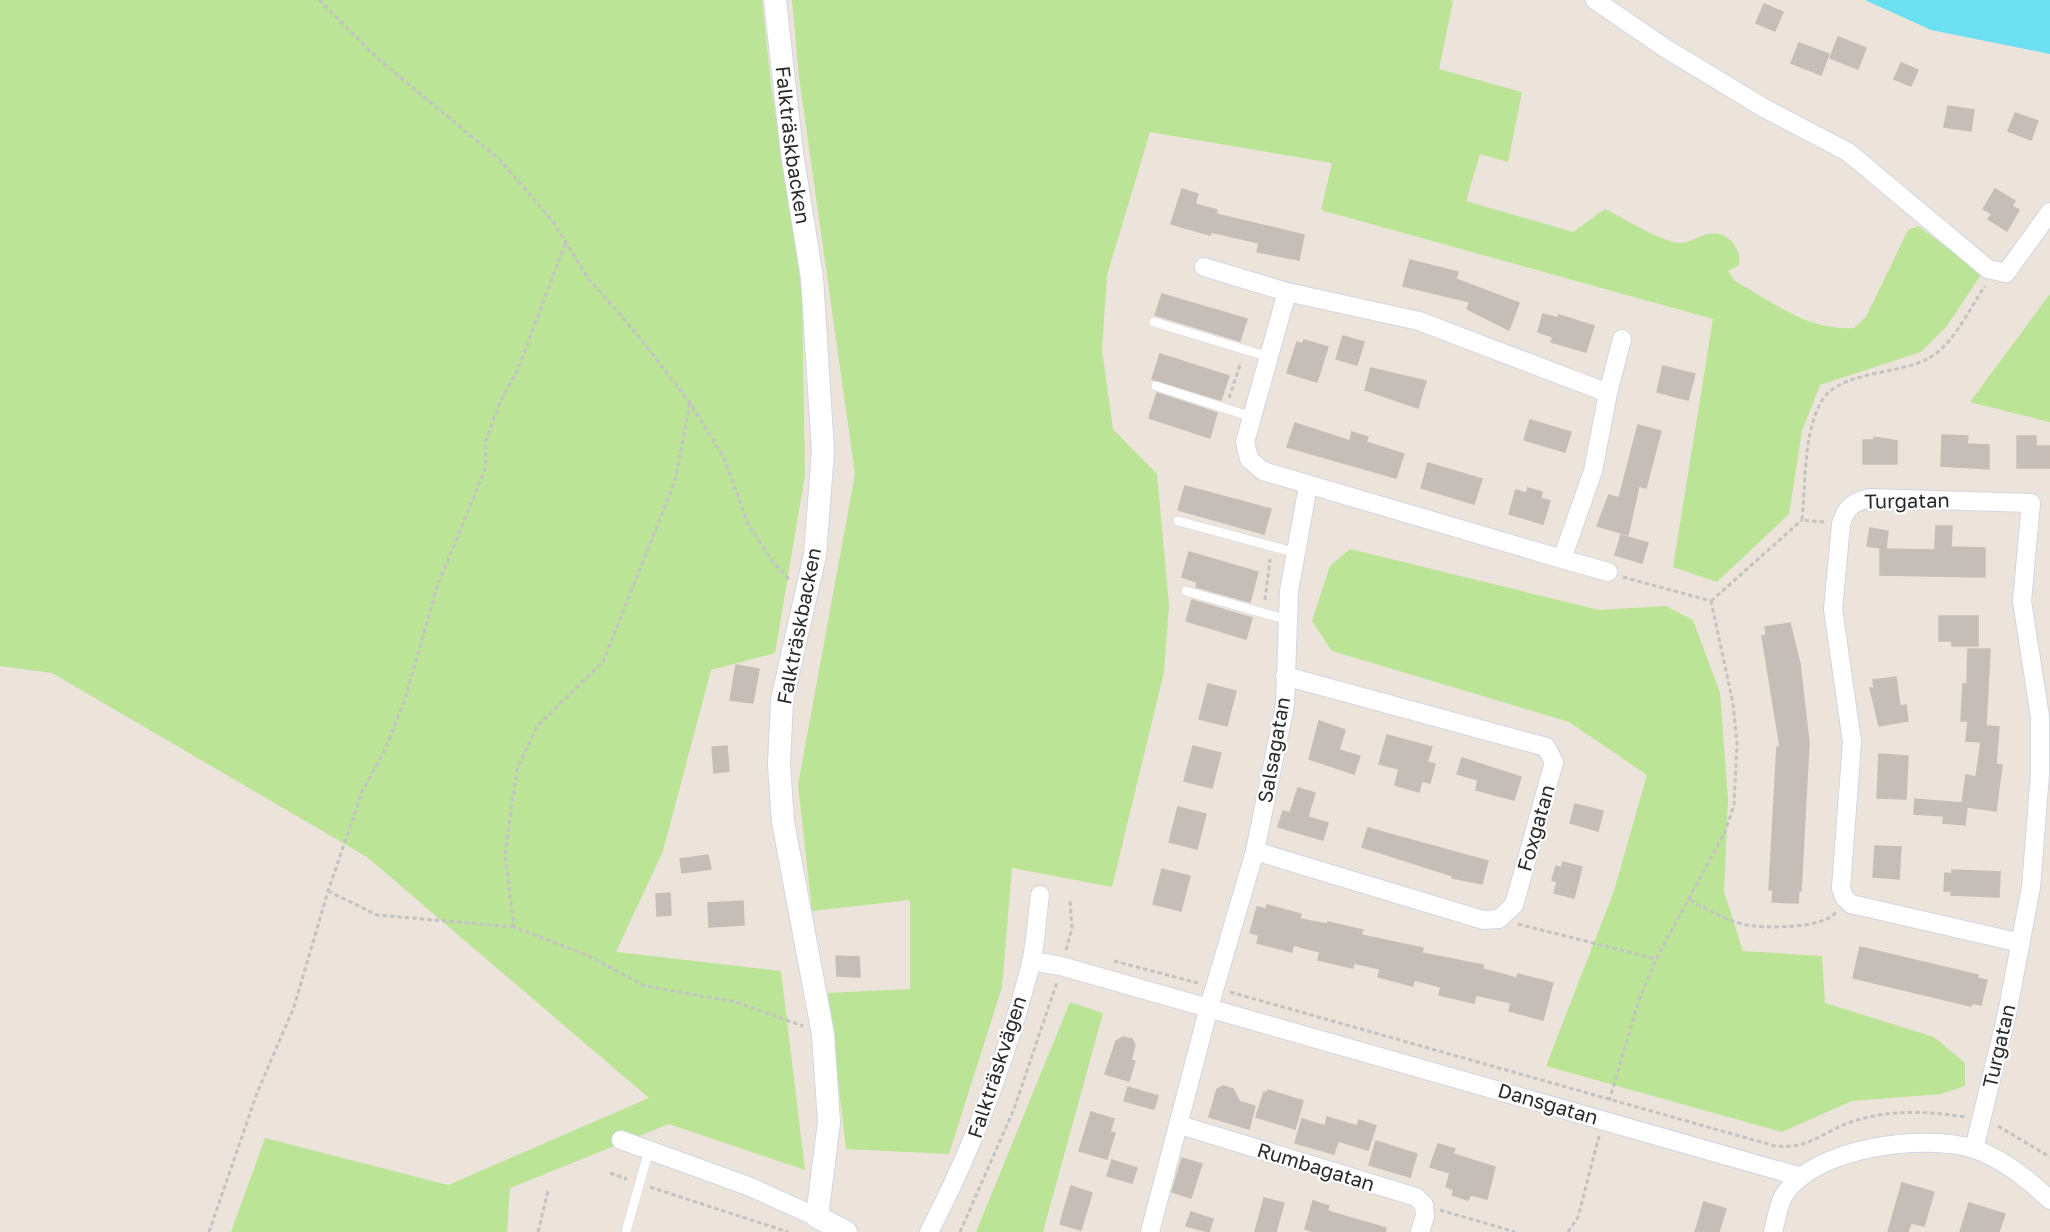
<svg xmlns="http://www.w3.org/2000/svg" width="2050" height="1232" font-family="'Golos Text',sans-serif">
  <rect width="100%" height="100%" fill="#ece3db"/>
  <!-- green -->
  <path fill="#bbe496" d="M0 0H762L771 85 802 290 805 475 775 653 711 670 663 851 616 952 781 971 805 1170 669 1124 510 1188 507 1232H231L265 1138 448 1185 649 1098 367 857 52 673 0 666Z
    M792 0H1450L1453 1 1439 69 1522 92 1508 162 1480 154 1466 201 1573 232 1605 209C1627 220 1650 235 1673 242 1689 246 1695 236 1709 234 1727 230 1742 248 1739 265L1728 271 1735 281C1774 303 1808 331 1854 328L1866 317 1908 230 1918 226 1982 273 1947 326 1921 352 1820 385 1802 431 1789 514 1717 582 1673 567 1713 319 1321 210 1332 163 1150 132 1107 275 1102 350 1113 429 1157 474 1169 605 1164 672 1112 887 1012 868 1002 987 949 1154 846 1149 828 993 910 989V900L812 911 798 785 855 474 799 77Z
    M2050 294V422L1970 402Z
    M1350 549 1599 610 1666 606 1693 620 1720 693 1728 800 1724 892 1743 951 1822 956 1825 1003 1934 1037 1965 1063V1086L1941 1094 1852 1101 1782 1132 1546 1066 1614 891 1647 775 1569 722 1332 651 1312 621 1330 566Z
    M1070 1002 1103 1013 1043 1232H976Z"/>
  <!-- water -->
  <path fill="#6cdff1" d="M1865 0H2050V54L1931 30Z"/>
  <!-- building -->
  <path fill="#c4bdb8" stroke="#c7beb5" stroke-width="1.5" d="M1764 4 1783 12 1775 31 1756 23Z
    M1838 37 1866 48 1858 69 1830 58Z
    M1799 43 1829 54 1821 75 1791 63Z
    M1901 63 1918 70 1911 86 1894 79Z
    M1948 106 1974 110 1971 131 1944 127Z
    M2015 113 2038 121 2031 140 2008 131Z
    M1182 189 1198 194 1195 204 1217 210 1216 214 1304 235 1299 260 1257 252 1259 243 1211 232 1210 235 1171 224Z
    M1995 189 2015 201 2012 206 2019 210 2007 231 1988 219 1992 214 1983 209Z
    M1410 260 1458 272 1456 279 1519 303 1509 330 1467 309 1470 302 1403 286Z
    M1162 294 1247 319 1240 341 1155 315Z
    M1543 314 1558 318 1559 315 1594 326 1586 352 1551 342 1553 337 1538 332Z
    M1343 336 1364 342 1357 365 1336 359Z
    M1304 340 1328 347 1317 382 1287 373 1297 342 1302 344Z
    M1160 354 1229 376 1221 400 1152 379Z
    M1663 366 1695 374 1688 400 1657 392Z
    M1371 368 1426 381 1418 408 1365 390Z
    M1157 393 1217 413 1210 438 1149 418Z
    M1530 420 1571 432 1565 452 1524 440Z
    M1295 423 1350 441 1352 432 1368 437 1366 442 1404 454 1396 478 1287 447Z
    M1638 425 1661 431 1646 488 1639 486 1628 535 1597 526 1609 495 1619 498Z
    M1942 435 1968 436 1967 444 1989 445V469L1941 466Z
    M2017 436H2036V446H2050V468H2017Z
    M1874 437 1897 441V464H1863V440H1874Z
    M1428 463 1482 479 1474 504 1421 488Z
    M1185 486 1271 509 1264 534 1178 510Z
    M1528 488 1542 492 1541 498 1550 501 1543 524 1509 514 1516 490 1526 493Z
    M1936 526H1952L1951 547 1985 548V577L1880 575V549L1935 550Z
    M1870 528 1888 531 1886 549 1867 546Z
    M1621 535 1648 543 1642 563 1615 555Z
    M1189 552 1258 572 1250 602 1196 587 1197 582 1182 577Z
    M1192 600 1252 618 1246 639 1186 621Z
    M1939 616H1978V646H1952V641H1939Z
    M1790 623 1800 664 1809 743 1801 891H1799L1798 903 1772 902 1773 890H1769L1777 747H1780L1762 636 1766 635 1765 627Z
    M1968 649H1990L1986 726 1999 727 1996 764 2002 765 1996 811 1967 807 1965 825 1943 823 1944 816 1914 814 1915 799 1962 803 1966 775 1976 777 1981 742 1966 741 1968 721H1961L1963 684H1967Z
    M736 665 759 669 753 703 730 700Z
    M1896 677 1900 706 1906 705 1908 721 1879 726 1870 688H1874L1873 680Z
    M1208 684 1236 691 1227 726 1199 719Z
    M1319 721 1345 730 1339 750 1360 756 1354 774 1309 759Z
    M1387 735 1432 747 1427 762 1435 764 1430 783 1422 781 1419 792 1395 785 1399 769 1379 764Z
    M727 746 729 771 714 773 712 747Z
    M1193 746 1221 753 1212 788 1184 781Z
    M1879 754 1908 756 1906 799 1877 798Z
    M1462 758 1521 777 1514 800 1476 790 1478 780 1457 774Z
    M1298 788 1315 793 1308 817 1328 823 1323 840 1278 827 1283 811 1290 813Z
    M1575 804 1603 811 1598 831 1570 823Z
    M1178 807 1206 814 1197 849 1169 842Z
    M1368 828 1488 861 1482 884 1452 878 1453 876 1362 847Z
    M1875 846 1901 847 1899 879 1873 877Z
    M708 855 711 869 682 873 680 859Z
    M1563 862 1582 867 1574 898 1554 893 1557 882 1552 880 1556 866 1561 868Z
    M1162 869 1190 876 1181 911 1153 904Z
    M1952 870 2000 872 1999 897 1951 895 1952 891H1944L1945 873 1952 874Z
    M670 893 671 915 657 916 656 894Z
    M743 901 744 925 709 927 708 903Z
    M1267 905 1301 914 1300 919 1327 924 1328 922 1363 930 1361 935 1423 948 1422 953 1483 965V969L1517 978 1518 974 1553 983 1543 1020 1509 1011 1511 1003 1476 995 1474 1003 1439 995 1441 987 1414 980 1413 986 1378 977 1380 969 1354 963 1353 968 1318 960 1320 952 1293 945 1292 952 1257 943 1259 935 1250 933 1257 907 1266 909Z
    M1860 947 1978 975 1977 978 1987 980 1981 1005 1972 1003 1971 1006 1853 978Z
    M836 956 859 957 860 977 837 976Z
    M1123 1037 1132 1039 1135 1045 1131 1060 1135 1061 1129 1081 1105 1074 1116 1041Z
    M1223 1086 1233 1089 1240 1102 1255 1106 1249 1129 1209 1117 1217 1089Z
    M1128 1087 1158 1096 1154 1109 1124 1101Z
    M1268 1090 1303 1101 1295 1129 1256 1117 1264 1092 1267 1093Z
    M1091 1112 1114 1119 1110 1132 1115 1133 1107 1159 1079 1151Z
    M1327 1117 1357 1126 1359 1120 1376 1126 1368 1150 1338 1141 1334 1154 1295 1143 1302 1119 1325 1126Z
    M1376 1141 1417 1154 1410 1177 1369 1165Z
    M1438 1144 1455 1149 1453 1154 1495 1167 1487 1199 1471 1195 1468 1200 1452 1195 1454 1190 1446 1187 1450 1173 1430 1167Z
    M1182 1158 1202 1164 1191 1198 1172 1192Z
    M1112 1160 1137 1168 1132 1183 1107 1176Z
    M1902 1183 1934 1192 1924 1226 1911 1223 1908 1232H1888Z
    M1071 1186 1092 1193 1081 1230 1060 1224Z
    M1264 1198 1284 1203 1276 1232H1255Z
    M1313 1201 1329 1206 1327 1211 1386 1228 1385 1232H1314L1305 1229Z
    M1704 1202 1726 1209 1719 1232H1695Z
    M1969 1203 2005 1214 1999 1232H1960Z
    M1191 1212 1213 1219 1209 1232 1186 1226Z"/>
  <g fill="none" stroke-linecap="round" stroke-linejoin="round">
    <defs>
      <path id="service" d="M1154 322 1269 357
        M1156 386 1252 417
        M1178 521 1297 553
        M1186 591 1288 620
        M626 1232 649 1150"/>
      <path id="minor" d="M1595 0 1665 48 1764 108 1848 152 1988 269 2006 273 2050 212
        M1204 267 1287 292
        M1287 292 1419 321 1608 393 1593 471 1562 559 1263 471 1249 459 1245 442Z
        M1608 393 1622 339
        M1562 559 1608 572
        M1255 851 1483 920 1499 919 1514 905 1554 762 1546 747 1285 676
        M1031 961 1061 966 1801 1177
        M1180 1125 1416 1197 1424 1205 1425 1216 1420 1232
        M621 1140 748 1186 817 1217
        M1974 1149 2007 1014 2031 887 2040 774V717L2022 601 2031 503 1870 498C1853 502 1846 507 1841 524L1833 609 1852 742 1841 888 1844 897 1851 904 2021 943
        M929 1232C974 1146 1007 1057 1031 963 1036 941 1037 917 1040 895
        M1150 1232 1209 1007 1255 851 1285 705 1289 591 1308 486
        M1773 1232C1776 1221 1778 1206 1783 1197 1811 1147 1925 1133 1974 1149 2002 1158 2029 1180 2050 1200"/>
      <g id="tertiary">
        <path id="s1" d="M775 0 792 153 812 278 823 451 815 555 782 700 779 765 783 822 823 1034 829 1122 817 1217 846 1232"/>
      </g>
    </defs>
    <!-- service casing -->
    <use href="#service" stroke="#d0d6e3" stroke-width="10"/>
    <!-- minor casing -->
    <use href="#minor" stroke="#d0d6e3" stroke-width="20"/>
    <!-- tertiary casing -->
    <use href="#tertiary" stroke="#d0d6e3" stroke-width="24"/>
    <!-- path -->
    <path stroke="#c3c3c3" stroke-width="3" stroke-dasharray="4.5 3" stroke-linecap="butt" d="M319 0 376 57 500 160 554 223 588 278 636 333 690 403 724 458 748 524 772 561 789 579
      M1229 398 1241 362
      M690 403 675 481 603 662 537 726 517 769 505 855 514 927 587 955 645 986 736 1002 803 1026
      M1824 522 1802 520C1806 483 1803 435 1821 402 1839 370 1900 375 1929 358 1954 344 1969 309 1985 286
      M1623 577 1711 601
      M1265 600 1270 559
      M1711 601 1802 520
      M328 891 377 915 514 927
      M1690 900C1707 910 1723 918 1742 924 1761 929 1825 929 1836 912
      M1518 924 1656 959
      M1066 950 1072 928 1070 901
      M1114 961 1198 983
      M1230 992 1775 1146C1809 1149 1819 1134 1848 1123 1888 1109 1925 1111 1966 1117
      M1609 1101 1639 1000 1656 959 1725 832 1734 805 1737 744 1733 703 1711 601
      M1998 1126 2050 1157
      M610 1173 627 1179
      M650 1187 788 1232
      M1440 1210 1515 1232
      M209 1232 257 1093 294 1007 328 891 362 792 385 750 405 699 437 587 486 467 485 443 500 402 518 369 566 242
      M538 1232 548 1191
      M960 1232 1014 1109 1057 982
      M1568 1232 1578 1217 1599 1136"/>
    <!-- service -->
    <use href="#service" stroke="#fff" stroke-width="9"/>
    <!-- minor -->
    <use href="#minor" stroke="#fff" stroke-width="18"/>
    <!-- tertiary -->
    <use href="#tertiary" stroke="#fff" stroke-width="22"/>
  </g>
  <g text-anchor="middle" stroke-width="4.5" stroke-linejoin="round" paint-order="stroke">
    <!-- street labels -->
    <g font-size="20" fill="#2a2a2a" stroke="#fff">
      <text dy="7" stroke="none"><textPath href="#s1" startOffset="146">Falkträskbacken</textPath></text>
      <text transform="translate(1907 501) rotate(-1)" y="7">Turgatan</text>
      <text transform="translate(799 626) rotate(-79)" y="7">Falkträskbacken</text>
      <text transform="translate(1274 750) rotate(-80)" y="7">Salsagatan</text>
      <text transform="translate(1536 828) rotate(-74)" y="7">Foxgatan</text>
      <text transform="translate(1999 1046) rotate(-77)" y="7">Turgatan</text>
      <text transform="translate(997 1067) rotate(-72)" y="7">Falkträskvägen</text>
      <text transform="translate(1548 1104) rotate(16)" y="7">Dansgatan</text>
      <text transform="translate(1316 1167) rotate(17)" y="7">Rumbagatan</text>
    </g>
  </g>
</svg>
